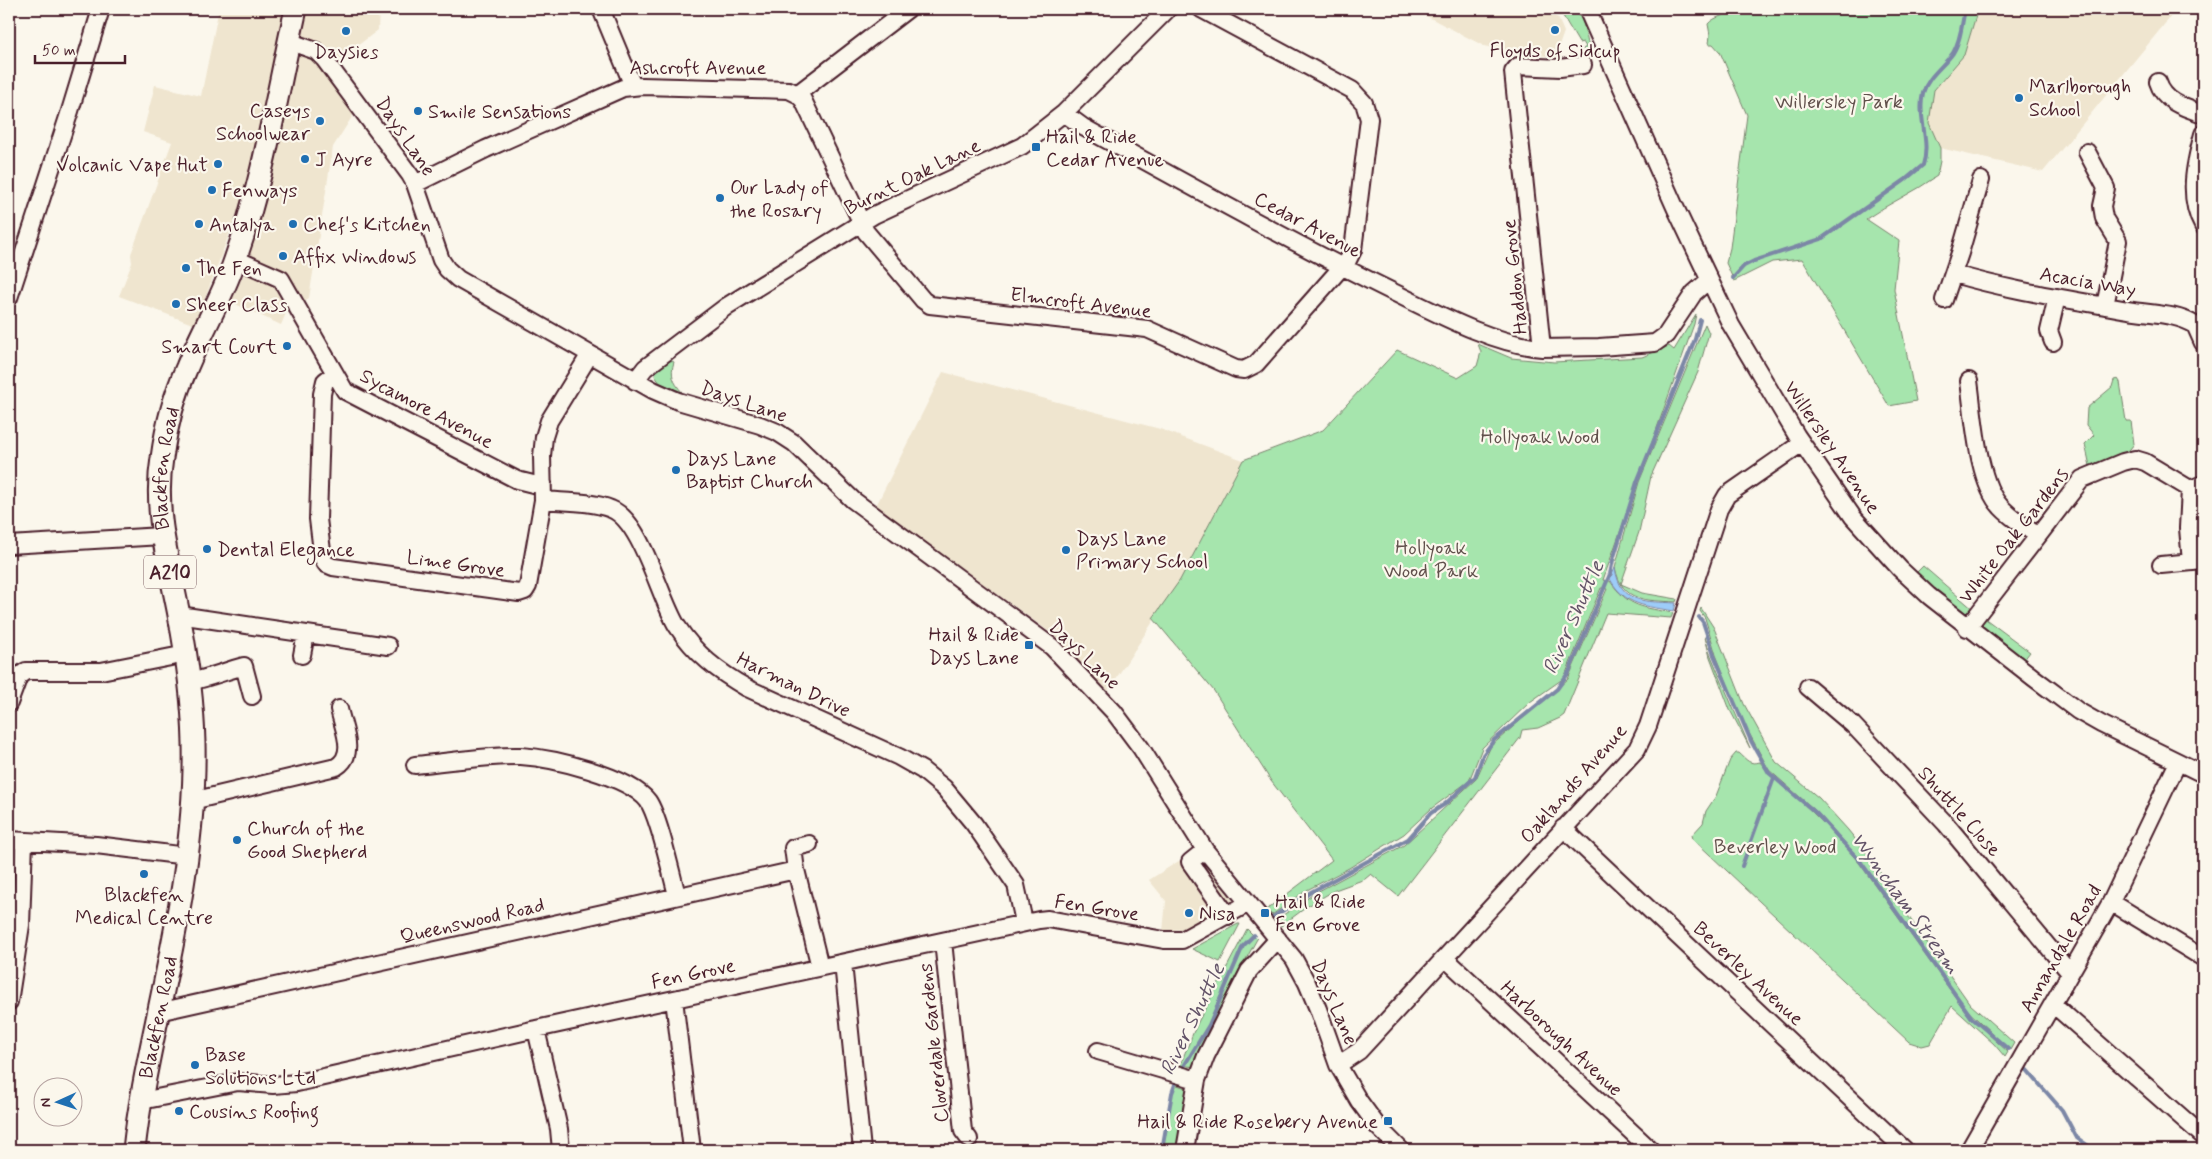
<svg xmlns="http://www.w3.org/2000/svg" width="2212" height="1159" font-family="Mynerve,sans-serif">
  <rect width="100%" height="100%" fill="#fbf7ec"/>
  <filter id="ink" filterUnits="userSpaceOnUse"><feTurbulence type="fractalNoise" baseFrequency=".02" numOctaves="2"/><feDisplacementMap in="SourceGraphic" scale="10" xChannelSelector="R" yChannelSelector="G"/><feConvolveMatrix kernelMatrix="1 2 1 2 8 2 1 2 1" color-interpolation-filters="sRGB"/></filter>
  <g filter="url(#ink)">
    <!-- built -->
    <path fill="#efe5cf" d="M209 9H284L267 106 245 192 195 325 119 296 132 263 131 254 172 142 143 132 155 85 201 96 218 13 208 11Z
      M307 9H379L378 30 327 69 357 109 333 147 309 298 287 311 281 325 231 302 245 271 279 144Z
      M1413 9H1543L1558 18 1564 32 1555 57 1538 55 1484 46Z
      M1978 9H2177L2043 172 1940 148 1929 123 1934 90 1964 55Z
      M943 372 1160 429 1243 460 1180 580 1108 691 1051 633 876 506Z
      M1196 850 1234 902 1192 928 1163 931 1166 901 1149 880Z"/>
    <!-- green -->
    <path fill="#a6e5ad" stroke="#78826c" d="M1565 9H1577L1583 23 1592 59 1590 61 1583 49 1586 47 1583 42 1579 43 1560 11Z
      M1741 9H1978L1964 55 1934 90 1929 123 1940 148V161L1937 176C1915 192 1889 203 1866 219L1899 241 1894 289 1916 401 1889 406 1802 259 1772 262 1734 281 1726 263 1730 248 1747 115 1720 52 1713 44H1709L1710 35 1708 24C1713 17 1731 13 1741 9Z
      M1696 314 1694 324 1603 580 1610 581C1629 608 1643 607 1673 613L1671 618 1606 613 1564 715 1560 718 1538 728 1522 730 1520 738 1398 896 1371 874 1365 879 1335 890 1308 906 1281 926 1276 920 1315 893 1404 845 1476 779 1491 746 1568 679 1607 589 1601 588 1564 678 1530 702 1482 748 1469 781 1432 808 1404 834 1349 868 1307 890 1272 915 1266 910 1332 860 1271 781 1214 691 1153 618 1180 580 1243 460 1323 430 1397 350 1458 378 1477 366 1481 352 1478 344 1511 358 1554 362 1642 357 1669 346 1674 350Z
      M1705 324 1709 333 1698 372 1651 476 1639 532 1621 584 1642 593 1677 599 1676 602C1646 600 1622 603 1615 567L1639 482Z
      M670 360 674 362C670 374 673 382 682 392L660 383 655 376 656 370Z
      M2118 379 2120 382 2126 421H2131L2134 444C2124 459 2107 463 2090 466L2085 444 2094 435 2086 425 2087 408 2112 387 2114 380Z
      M1923 566 1974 610 1970 613H1960L1915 574Z
      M1701 608 1714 628 1744 704 1776 762 1819 798 1848 830 1873 861 1899 903 1970 1004 2014 1043 2010 1050 1966 1009 1859 858 1816 811 1769 770 1743 722 1716 655 1705 618 1700 611Z
      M1983 617 2030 652 2023 661 1984 632 1981 625Z
      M1705 637 1709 651 1750 748 1730 710 1710 657Z
      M1736 753H1739C1747 760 1749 765 1760 762 1774 782 1793 793 1810 810 1828 827 1844 845 1860 864L1963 1008 1972 1019 2008 1052 2005 1057 1994 1044 1952 1006 1930 1044 1922 1046 1909 1042 1693 839 1692 835 1703 823 1706 811 1716 796 1730 760Z
      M1238 924H1240L1220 962 1192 949Z
      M1247 929 1257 939C1234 981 1212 1022 1195 1067L1180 1065 1196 1026Z
      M1174 1084 1190 1089 1179 1150H1161Z"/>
    <!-- water -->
    <path fill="#9dccf8" stroke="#7c87a6" d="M1615 568C1621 605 1645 601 1676 603L1674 611C1646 606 1625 606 1610 579Z"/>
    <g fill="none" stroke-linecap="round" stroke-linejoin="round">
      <!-- stream -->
      <path stroke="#7c87a6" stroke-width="4" d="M1733 278 1744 266 1754 261 1821 239 1905 180 1923 165C1931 141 1917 117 1923 93 1928 76 1943 67 1953 53 1961 40 1962 23 1965 9
        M1699 617 1703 622 1714 655 1751 741 1769 773 1816 813 1860 861 1972 1018 2008 1049
        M1742 866 1774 778
        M1273 917 1311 892 1408 839 1431 813 1445 804 1475 777 1483 755 1494 740 1557 689 1569 672 1610 574 1613 560 1637 482 1695 339 1700 320
        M2027 1070 2062 1110 2077 1138 2094 1150
        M1181 1071 1209 1025 1243 946 1254 935
        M1162 1150 1172 1093 1177 1079"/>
      <defs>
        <path id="minor" d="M601 9 633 86
          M1587 9 1675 207 1731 325 1797 436 1853 517 1900 569 1929 596 2034 678 2078 711 2101 724 2203 774
          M288 41 316 51 324 59 410 175 415 184 441 260 447 269 458 279 653 390 678 401 760 425 777 432 794 443 853 500 1052 647 1114 712 1141 748 1205 850 1294 959 1307 983 1318 1009 1338 1065 1359 1101 1378 1127 1401 1150
          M1583 65 1560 68 1518 66 1513 72 1542 348 1599 347 1655 343 1666 335 1694 293 1709 280
          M2158 82C2164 102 2185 108 2203 114
          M797 94 908 9
          M1064 113 1083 127C1185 183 1287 240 1391 291 1436 313 1493 344 1542 348
          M2203 134C2195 164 2187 197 2203 226
          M2087 152 2106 188 2102 206 2104 218 2118 241 2105 306
          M415 184 486 149 623 88 642 86 789 90 797 94 803 100 866 232 923 300 930 305 1147 329 1236 369 1244 370 1256 364 1348 260 1353 250 1369 119 1364 103 1352 90 1201 9
          M236 259 281 279 345 391 517 480 533 484 543 483
          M1954 274C2011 291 2069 299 2128 310 2149 314 2176 313 2195 325L2203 343
          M9 298 70 111 101 9
          M1944 300 1960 253 1981 180
          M2053 342 2049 331 2057 297
          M334 374 325 381 322 394 318 519 323 559 326 564 333 567 519 593 525 591 528 586 543 500 542 456 544 437 549 421 590 354
          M635 381 645 368 727 306 874 215 1022 146 1064 113 1168 9
          M1969 381C1974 416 1977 482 2001 507 2011 518 2026 527 2038 536
          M2190 489 2188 528 2191 562
          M543 500C563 502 592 501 611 509 642 521 659 597 677 626 695 654 719 672 747 688L899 757 922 770 944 788 974 824 1016 885 1024 922
          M9 545 162 536
          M2161 565 2203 561
          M179 615 388 646
          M1967 628 2082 479 2123 462 2135 459 2145 462 2190 489 2203 484
          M302 655 306 634
          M189 682C209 678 225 671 244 666L252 696
          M1808 687 1853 725 1946 824 2070 973
          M9 703 19 676 26 671H101L186 654
          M415 765C450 762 487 755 521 756 552 758 629 776 648 801 659 817 671 873 677 895
          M192 801 336 767C357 755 343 728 339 709
          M1563 828 1905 1150
          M9 840 96 845 187 856
          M1205 850 1190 862 1228 916
          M796 870 793 848 809 844
          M2111 902 2203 958
          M943 941 963 1131 969 1139
          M1445 958 1651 1150
          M843 963 862 1150
          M674 999 692 1150
          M9 1002 21 925 24 841
          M2053 1004 2203 1136
          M158 1012 796 870 820 967
          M536 1029 559 1129 561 1150
          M1098 1051 1197 1080
          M1338 1065 1359 1051 1637 749 1648 726 1719 509 1727 495 1802 443
          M141 1101 238 1082 273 1085 297 1083 536 1029 1039 920 1048 919 1164 940H1182L1247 904
          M1185 1150 1197 1080 1206 1056 1249 971 1278 939
          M1969 1150 2111 902 2178 762"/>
        <g id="major">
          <path id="s1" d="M134 1150C139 1102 150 1053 160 1005 178 920 196 831 194 743 193 701 187 657 179 615 169 562 153 512 162 458 166 428 174 396 187 367 202 331 222 298 235 260 264 179 277 93 296 9"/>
        </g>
      </defs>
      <!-- minor casing -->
      <use href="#minor" stroke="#4a1f2b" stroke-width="20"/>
      <!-- major casing -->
      <use href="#major" stroke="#4a1f2b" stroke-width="25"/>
      <!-- minor -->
      <use href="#minor" stroke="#fbf7ec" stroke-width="16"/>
      <!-- major -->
      <use href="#major" stroke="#fbf7ec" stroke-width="21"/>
    </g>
  </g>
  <!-- markers -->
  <g fill="#1f6fb2" stroke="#fbf7ec" stroke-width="2">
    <circle cx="1555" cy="30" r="5"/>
    <circle cx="346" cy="31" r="5"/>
    <circle cx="2019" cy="98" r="5"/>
    <circle cx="418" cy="111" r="5"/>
    <circle cx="320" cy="121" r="5"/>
    <rect x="1031" y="142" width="10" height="10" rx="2.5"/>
    <circle cx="305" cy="159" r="5"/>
    <circle cx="218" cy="164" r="5"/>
    <circle cx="212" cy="190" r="5"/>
    <circle cx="720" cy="198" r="5"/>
    <circle cx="199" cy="224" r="5"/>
    <circle cx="293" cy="224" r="5"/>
    <circle cx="283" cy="256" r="5"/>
    <circle cx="186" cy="268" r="5"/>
    <circle cx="176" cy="304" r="5"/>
    <circle cx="287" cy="346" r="5"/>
    <circle cx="676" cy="470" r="5"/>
    <circle cx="207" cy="549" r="5"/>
    <circle cx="1066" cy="550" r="5"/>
    <rect x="1024" y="640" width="10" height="10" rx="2.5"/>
    <circle cx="237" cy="840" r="5"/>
    <circle cx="144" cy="874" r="5"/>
    <circle cx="1189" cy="913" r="5"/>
    <rect x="1260" y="908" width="10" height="10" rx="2.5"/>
    <circle cx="195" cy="1065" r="5"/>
    <circle cx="179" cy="1111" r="5"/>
    <rect x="1383" y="1116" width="10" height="10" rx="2.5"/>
  </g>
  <g text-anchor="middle" stroke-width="4.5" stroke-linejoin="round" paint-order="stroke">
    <!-- shield labels -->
    <rect fill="#fbf7ec" stroke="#7f6065" stroke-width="1" x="144" y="555.5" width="52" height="33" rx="4"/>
    <g font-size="19" font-weight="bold" fill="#4a1f2b">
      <text x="170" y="579">A210</text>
    </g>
    <!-- poi labels -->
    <g font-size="20" fill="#4a1f2b" stroke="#fbf7ec" text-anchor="start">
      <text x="1555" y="57" text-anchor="middle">Floyds of Sidcup</text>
      <text x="346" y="58" text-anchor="middle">Daysies</text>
      <text x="2029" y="93">Marlborough<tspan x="2029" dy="23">School</tspan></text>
      <text x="310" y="117" text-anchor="end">Caseys<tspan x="310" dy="23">Schoolwear</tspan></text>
      <text x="428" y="118">Smile Sensations</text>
      <text x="1046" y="143">Hail &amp; Ride<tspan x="1046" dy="23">Cedar Avenue</tspan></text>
      <text x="315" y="166">J Ayre</text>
      <text x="208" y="171" text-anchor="end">Volcanic Vape Hut</text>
      <text x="730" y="194">Our Lady of<tspan x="730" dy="23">the Rosary</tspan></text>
      <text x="222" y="197">Fenways</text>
      <text x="209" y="231">Antalya</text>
      <text x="303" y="231">Chef's Kitchen</text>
      <text x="293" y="263">Affix Windows</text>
      <text x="196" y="275">The Fen</text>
      <text x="186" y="311">Sheer Class</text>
      <text x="277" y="353" text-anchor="end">Smart Court</text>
      <text x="686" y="465">Days Lane<tspan x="686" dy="23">Baptist Church</tspan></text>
      <text x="1076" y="545">Days Lane<tspan x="1076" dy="23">Primary School</tspan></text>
      <text x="217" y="556">Dental Elegance</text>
      <text x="1019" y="641" text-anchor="end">Hail &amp; Ride<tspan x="1019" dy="23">Days Lane</tspan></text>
      <text x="247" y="835">Church of the<tspan x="247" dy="23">Good Shepherd</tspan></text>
      <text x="144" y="901" text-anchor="middle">Blackfen<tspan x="144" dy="23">Medical Centre</tspan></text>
      <text x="1275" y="908">Hail &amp; Ride<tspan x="1275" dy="23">Fen Grove</tspan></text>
      <text x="1199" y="920">Nisa</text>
      <text x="205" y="1061">Base<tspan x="205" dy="23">Solutions Ltd</tspan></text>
      <text x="189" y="1118">Cousins Roofing</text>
      <text x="1378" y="1128" text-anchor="end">Hail &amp; Ride Rosebery Avenue</text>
    </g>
    <!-- street labels -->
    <g font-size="20" fill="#4a1f2b" stroke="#fbf7ec">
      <text x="698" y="74">Ashcroft Avenue</text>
      <text transform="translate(406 136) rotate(56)" y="7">Days Lane</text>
      <text transform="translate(912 176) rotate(-26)" y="7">Burnt Oak Lane</text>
      <text transform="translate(1308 224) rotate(28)" y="7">Cedar Avenue</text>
      <text transform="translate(1514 277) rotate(-96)" y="7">Haddon Grove</text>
      <text transform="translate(2088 281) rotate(10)" y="7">Acacia Way</text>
      <text transform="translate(1081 302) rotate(7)" y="7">Elmcroft Avenue</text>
      <text transform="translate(744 401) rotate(19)" y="7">Days Lane</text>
      <text transform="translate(427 408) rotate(28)" y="7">Sycamore Avenue</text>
      <text transform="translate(1833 447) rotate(56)" y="7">Willersley Avenue</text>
      <text dy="7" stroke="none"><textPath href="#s1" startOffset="690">Blackfen Road</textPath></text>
      <text transform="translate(2013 535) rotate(-52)" y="7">White Oak Gardens</text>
      <text transform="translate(456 563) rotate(8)" y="7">Lime Grove</text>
      <text transform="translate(1085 654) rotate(44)" y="7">Days Lane</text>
      <text transform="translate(794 684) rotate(26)" y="7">Harman Drive</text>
      <text transform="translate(1573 783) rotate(-49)" y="7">Oaklands Avenue</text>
      <text transform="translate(1960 811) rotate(48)" y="7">Shuttle Close</text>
      <text transform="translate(1097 907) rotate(9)" y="7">Fen Grove</text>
      <text transform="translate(472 920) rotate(-13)" y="7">Queenswood Road</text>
      <text transform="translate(2060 948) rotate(-60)" y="7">Annandale Road</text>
      <text transform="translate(693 973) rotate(-12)" y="7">Fen Grove</text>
      <text transform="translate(1749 973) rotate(43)" y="7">Beverley Avenue</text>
      <text transform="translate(1335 1002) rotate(67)" y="7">Days Lane</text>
      <text dy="7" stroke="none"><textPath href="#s1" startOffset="135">Blackfen Road</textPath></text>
      <text transform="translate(1562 1038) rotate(43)" y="7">Harborough Avenue</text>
      <text transform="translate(933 1043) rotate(-96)" y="7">Cloverdale Gardens</text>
    </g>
    <!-- park labels -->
    <g font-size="20" fill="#61504c" stroke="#fbf7ec">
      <text x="1839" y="108">Willersley Park</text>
      <text x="1540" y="443">Hollyoak Wood</text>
      <text x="1431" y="554">Hollyoak<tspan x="1431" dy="23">Wood Park</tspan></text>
      <text x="1775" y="853">Beverley Wood</text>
    </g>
    <!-- water labels -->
    <g font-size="21" font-style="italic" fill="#635368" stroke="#fbf7ec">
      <text transform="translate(1573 617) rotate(-66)" y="7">River Shuttle</text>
      <text transform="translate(1906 903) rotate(54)" y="7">Wyncham Stream</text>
      <text transform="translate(1192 1019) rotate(-64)" y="7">River Shuttle</text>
    </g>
  </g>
  <!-- margin -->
  <rect width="2212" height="1159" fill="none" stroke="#fbf7ec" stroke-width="30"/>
  <rect x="15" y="15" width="2182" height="1129" fill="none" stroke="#4a1f2b" stroke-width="2" filter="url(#ink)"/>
  <!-- north arrow -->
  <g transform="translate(58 1102) rotate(267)"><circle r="24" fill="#fbf7ec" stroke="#b4a19f"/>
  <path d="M0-4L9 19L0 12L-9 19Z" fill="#1f6fb2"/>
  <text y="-8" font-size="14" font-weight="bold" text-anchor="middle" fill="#4a1f2b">N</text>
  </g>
  <!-- scale -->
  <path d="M35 55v8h90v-8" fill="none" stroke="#4a1f2b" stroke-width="2.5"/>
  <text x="42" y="55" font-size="15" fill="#4a1f2b" stroke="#fbf7ec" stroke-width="4" paint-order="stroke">50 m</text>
</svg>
